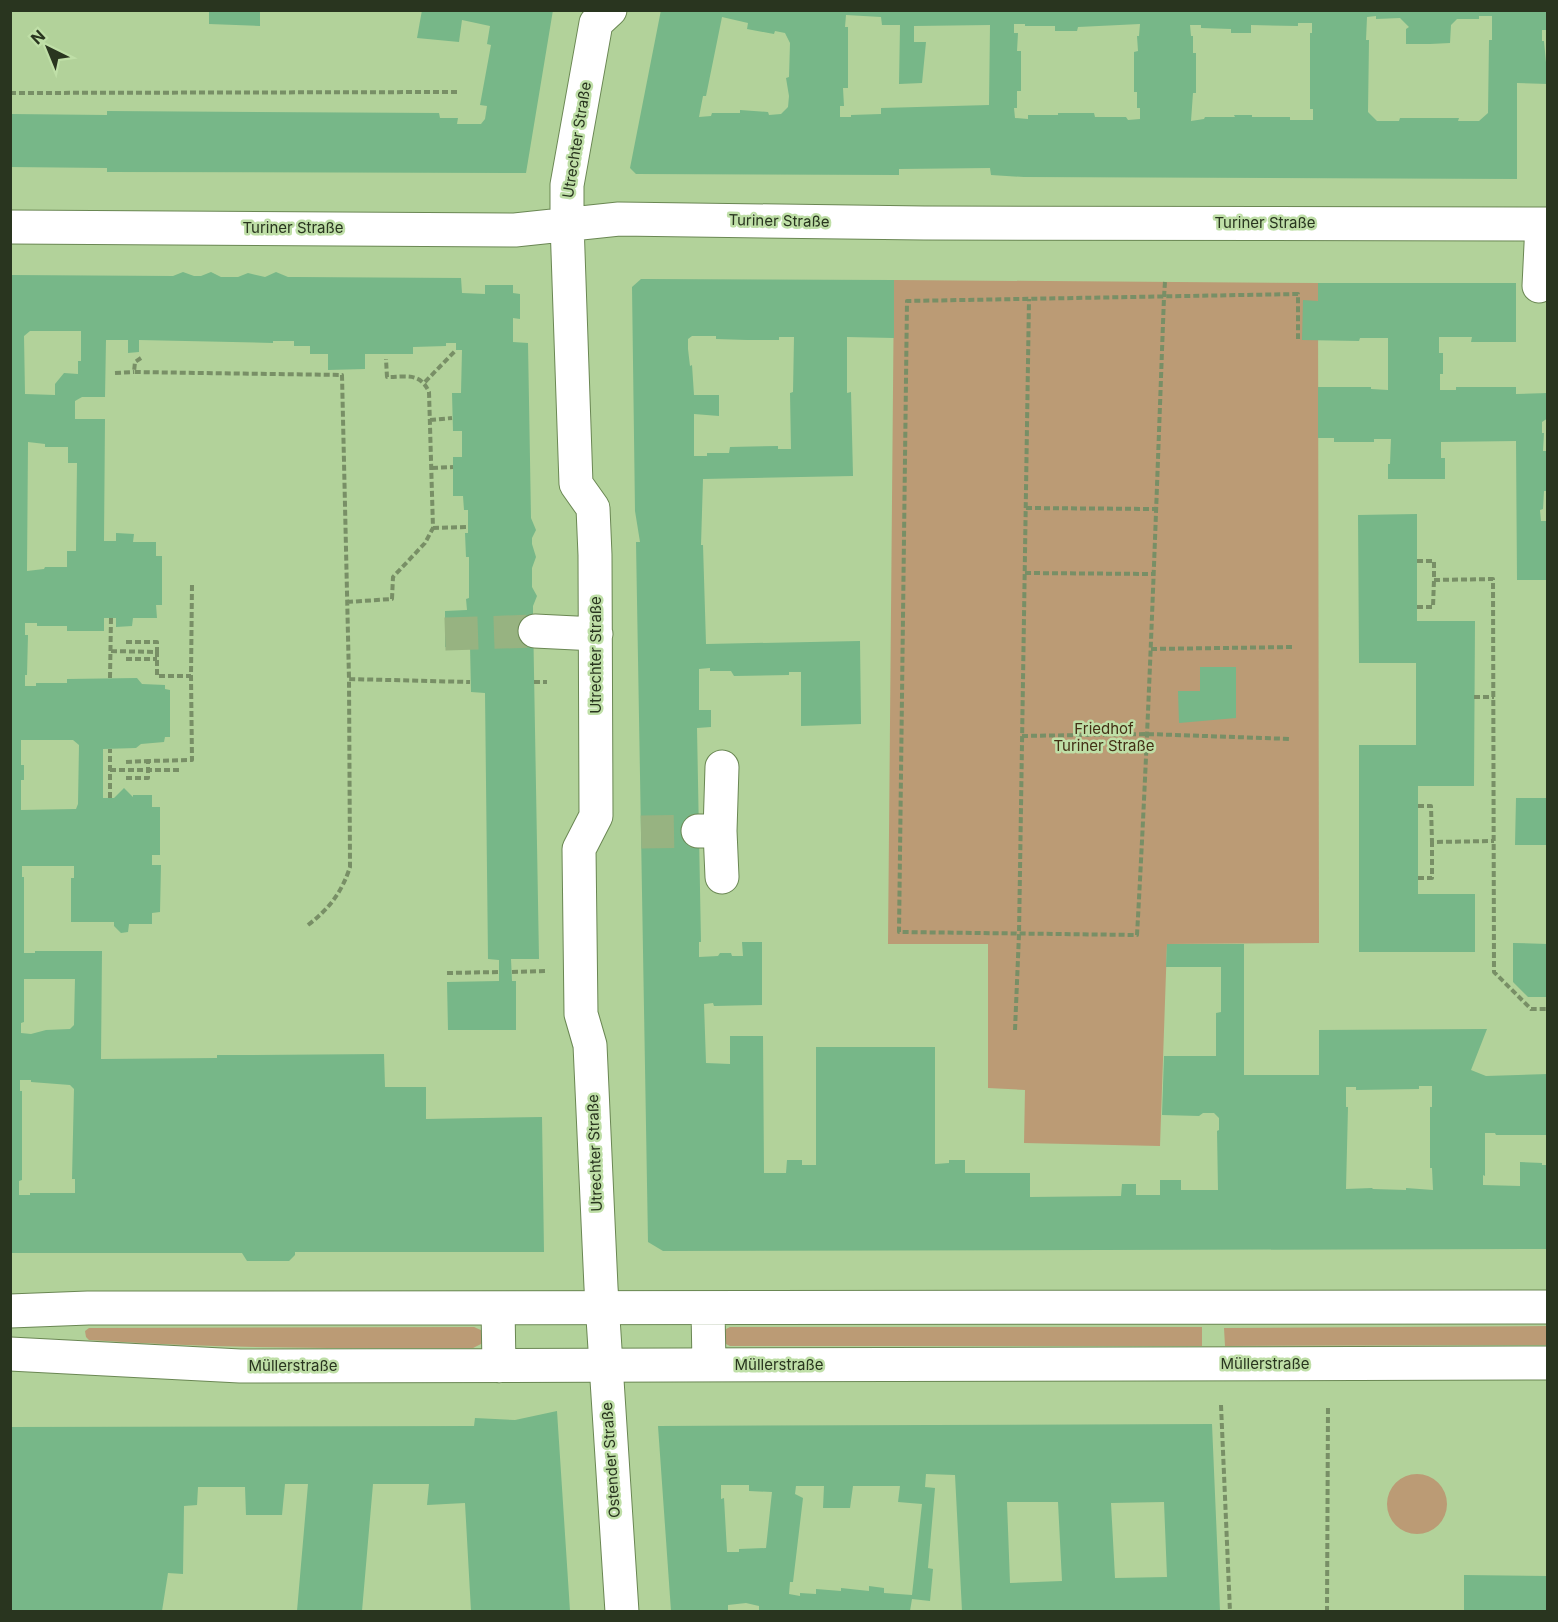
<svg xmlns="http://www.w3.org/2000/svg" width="1558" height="1622" font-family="Inter,sans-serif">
  <rect width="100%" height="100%" fill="#b2d29a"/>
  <!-- green -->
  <path fill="#bb9b75" d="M894 280 1318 283 1319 943 1167 944 1160 1146 1024 1143 1025 1090 988 1088V944H888Z
    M1547 1326V1345L1225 1346 1224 1328Z
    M474 1327 483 1331V1343L473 1348C345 1348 217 1349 89 1340L86 1337 85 1331 89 1328Z
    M730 1327H1202V1346H730L724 1343V1330Z
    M1387 1504a30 30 0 1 1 60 0a30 30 0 1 1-60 0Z"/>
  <!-- building -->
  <path fill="#77b788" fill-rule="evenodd" d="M209 10H260V26L209 24Z
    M422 10H553L526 173 107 172V168L10 167V114L107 115V111L439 113 440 118H458L457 124H481L485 119 487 106 480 105 491 45 487 44 490 26 462 20 459 42 417 38Z
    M661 10H1548V30H1542V41H1544L1548 84 1517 83V179L1024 177 991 175 990 168 899 169V175L636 174 630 168ZM846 15 881 17 882 25H900L899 84 922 83 926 42H914V26L990 25 989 105 881 108V114L851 115V117H840V106H844L843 88H848V27H845ZM1376 16V19L1400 18 1409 27 1406 29V44H1430L1450 43 1451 25 1457 19H1479V16H1492V40H1489L1488 113 1479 121H1458L1459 118H1400L1399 121H1377L1368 112 1369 40H1366L1367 17ZM722 17 748 23 747 29 774 34 775 31 785 33 790 43 789 77 786 78 789 96 788 107 781 114 769 115 768 112 740 110V113H712L711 116 699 117 703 96H706ZM1298 23H1312V33H1310V109H1313V120H1290V117H1252V115H1234L1235 117H1205L1204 119 1191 121 1193 93H1196V53H1193V36H1191L1190 25H1201V28L1231 29V33H1251V25L1298 26ZM1014 24H1025V26H1055V31H1077L1078 27 1140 24 1139 36H1137L1138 51 1134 52V92H1137V108H1140V119L1128 120 1126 117H1095L1094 113H1058V115H1028V119L1015 118 1014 108H1017V91H1021V51H1017L1018 33H1014Z
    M183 272 194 276H201L211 272 221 277H238L248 273 265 277 276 272 288 277H296L461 278 462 293 485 294V285H513V293L520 294V319L513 318V342L528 343 531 518 536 530 532 538V544L536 557 532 568V587L537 596 533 606V615L539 959H511L512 981H516V1030H448L447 982 499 981V960L488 959 485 693 471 692 470 646 445 647V611L467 610 466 599 469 598V557H466L465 533H468V510H464L463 496H453V457H462V431H453L452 393H461L462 350H456V343H446V346L413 347V354H365V369L328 370V354H310V346H294V341H273V343L139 340V352L128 353V340H106L105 397H82L75 401V419H105L104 541H116V533L134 534 133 542H156V556H162V605H156L157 618H133L132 626 116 627V618H104V631H67V626H37V623H25V635H28L27 675H25V686H36V683H67V679L137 678 142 684 165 685V689L170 690V737H165L164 742 141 744 136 748 103 749V798H114L124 788 133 797V795H152V807H160V855H152V865H161L160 912 152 913V924H129L128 932 121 933 114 926V922H71V878H74V866H22V877H24V953H35V951H102L101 1059 217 1058V1055H245L384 1054 385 1087H426V1119L542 1117 544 1252H295V1255L289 1261H247L242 1253H10V275L173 276ZM30 331H81V361H78V374L64 373 55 384V395L25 394 24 336ZM28 442 45 444V447H68V463H77L76 551H67V567H45L44 569 27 571ZM21 740H73L79 745 78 804 76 809 21 810V780H24V765H21ZM24 979H75L74 1025 70 1029 46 1030 31 1034 21 1033V1023L24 1022ZM20 1080H31V1082L70 1085 74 1089 72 1179H75V1193H30V1195H19V1181L22 1180V1091H20Z
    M641 279 894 280V338L847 337V393L851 392 853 476 703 479 701 545H703L706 644 860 641 861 724 801 726V672H789V675L734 676 731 671H710V668L699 669V710H711V727L697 728 701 942H699V957L718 956 720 953H731L732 956H743L742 942H762V1005L714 1006 713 1003 704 1004 706 1063 730 1064V1036H763L764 1173H786L787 1160H802V1165H816V1047H935V1164L949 1163V1160H965V1173H1030V1197L1121 1196 1122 1184H1136V1195H1160V1180H1181V1190H1218L1217 1131 1219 1130V1118L1214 1113H1203L1199 1116 1162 1115 1164 1056H1216V1013L1221 1012V967H1166L1167 944H1244V1075H1319V1030L1487 1029 1471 1070 1486 1076 1548 1074V1135H1496L1495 1133H1485V1176L1483 1175V1185L1520 1186V1162L1542 1163V1165H1548V1249L663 1251 648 1242 636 542H640L635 511 632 287ZM692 336H716V339L747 340H779V337H794L793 392 790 393 791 449H778V446L730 447 729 453H707V456H694V414L719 416V395H694L692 365 690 366 688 349V339ZM1419 1086H1432V1107H1430V1168H1432L1433 1190 1406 1188V1190L1373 1189 1372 1188 1346 1189 1348 1107H1346V1087H1356V1090L1419 1089Z
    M1318 283H1516V342H1471L1472 337H1439V353H1443V374H1440V390H1456V387H1516V394L1548 393V418L1542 422V433H1544L1543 451H1547V491H1544L1543 509 1540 510 1541 521H1548V580H1517L1516 441 1441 442V458H1445V479H1388V464H1390L1391 439H1374V442H1334V438H1318V387H1371V389L1388 390V338H1360L1359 341 1302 340 1303 300 1318 301Z
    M1417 514V621H1475L1474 786H1418V894H1475V952H1359V745H1416V663H1359L1358 515Z
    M1200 667H1236V718L1179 723 1178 691H1200Z
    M1516 798H1548V845H1515Z
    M1513 943 1548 944V997H1528L1513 982Z
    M557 1411 570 1611H471L465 1503 427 1505 429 1484H373L362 1611H297L308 1484H285L282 1515H246L245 1487H198L197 1505 184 1506 183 1574 168 1573 162 1611H10V1427L474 1426 475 1418 515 1420Z
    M1212 1424 1220 1611H962L955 1475 926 1474 925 1487 935 1488 928 1568 933 1569 930 1601 912 1599 910 1611H759V1606L746 1603 728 1605V1611H671L658 1426ZM721 1485H749V1491L772 1492 766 1548 739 1549V1552H727L724 1498 721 1499ZM796 1486H824L823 1508H850L853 1486H900L898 1502 922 1504 912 1595 884 1593V1588L869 1586V1591L841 1588V1591L816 1589V1594L800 1593V1596L789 1594 790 1582H793L803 1498 795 1494ZM1007 1502H1058L1062 1581 1010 1583ZM1164 1502 1167 1577 1115 1578 1111 1503Z
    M1464 1575 1548 1576V1611H1464Z"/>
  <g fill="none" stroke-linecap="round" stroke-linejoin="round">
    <!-- minor-tunnel -->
    <path stroke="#97b381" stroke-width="33" stroke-dasharray="33 16" stroke-linecap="butt" d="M445 634 535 631
      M641 832 698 831"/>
    <defs>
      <path id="minor" d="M610 10 596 23 567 185V223L576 484 593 508 595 555 596 816 579 849 581 1014 590 1045 601 1287 622 1612
        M10 227 515 230 619 219 924 223 1548 224
        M1539 286 1542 224
        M535 631 596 634
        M698 831H720L722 767
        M720 831 722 877"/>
      <path id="major" d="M498 1308 499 1366
        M708 1309 709 1365
        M10 1311 88 1308 1548 1307
        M10 1354 240 1366 1548 1363"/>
    </defs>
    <!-- minor casing -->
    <use href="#minor" stroke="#6a8753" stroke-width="35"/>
    <!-- major casing -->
    <use href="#major" stroke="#6a8753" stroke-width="35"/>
    <!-- path -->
    <path stroke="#788f66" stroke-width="4" stroke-dasharray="6 3" stroke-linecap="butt" d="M10 93 458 92
      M1165 282 1164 297C1156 510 1149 722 1137 935L899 932 907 301 1298 294V339
      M141 358 135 362 134 372 342 375 349 679
      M115 373 134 372
      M425 382 456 350
      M430 420 452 418
      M432 468 453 467
      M1026 508 1156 509
      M433 528 468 527
      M1417 561H1434V580L1493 579 1494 972 1531 1009H1548
      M1025 573 1154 574
      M347 602 392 599 393 577 425 543 433 528 429 392C420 372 406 377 387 377L386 359
      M1417 607H1433L1434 580
      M126 642H157V652
      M1151 649 1292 647
      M111 651 157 652V676H191L192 585
      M126 659H157
      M110 678 111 618
      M534 682H547
      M1474 697H1494
      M1022 736 1148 734 1291 739
      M126 762 148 761
      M110 770H182
      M126 778H148V761L192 760 191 676
      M110 798V749
      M1418 806H1431L1432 842 1494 841
      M1418 878H1432V842
      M308 925C329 909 342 892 350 867L349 679 470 682
      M512 972 548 971
      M447 973 499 972
      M1015 1030 1019 934 1029 299
      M1221 1405 1230 1612
      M1327 1612 1328 1405"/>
    <!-- minor -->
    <use href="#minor" stroke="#fff" stroke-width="33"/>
    <!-- major -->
    <use href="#major" stroke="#fff" stroke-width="33"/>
  </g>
  <g text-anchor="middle" stroke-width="5" stroke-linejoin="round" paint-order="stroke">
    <!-- street labels -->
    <g font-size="15" fill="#29351f" stroke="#bfdfa7">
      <text transform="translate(577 140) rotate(-81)" y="5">Utrechter Straße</text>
      <text transform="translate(779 221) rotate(1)" y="5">Turiner Straße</text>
      <text x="1265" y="228">Turiner Straße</text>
      <text x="293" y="233">Turiner Straße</text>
      <text transform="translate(596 655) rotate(-90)" y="5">Utrechter Straße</text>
      <text transform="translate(595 1153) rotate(-92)" y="5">Utrechter Straße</text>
      <text x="1265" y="1369">Müllerstraße</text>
      <text x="779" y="1370">Müllerstraße</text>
      <text x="293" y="1371">Müllerstraße</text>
      <text transform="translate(611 1460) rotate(-94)" y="5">Ostender Straße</text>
    </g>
    <!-- park labels -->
    <g font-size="15" fill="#432f15" stroke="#bfdfa7">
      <text x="1104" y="734">Friedhof<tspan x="1104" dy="17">Turiner Straße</tspan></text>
    </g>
  </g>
  <!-- border -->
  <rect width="1558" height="1622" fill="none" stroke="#29351f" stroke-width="24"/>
  <!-- north arrow -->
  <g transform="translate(48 48) rotate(317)" stroke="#bfdfa7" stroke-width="4.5" paint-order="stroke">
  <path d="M0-4.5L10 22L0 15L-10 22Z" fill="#29351f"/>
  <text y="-9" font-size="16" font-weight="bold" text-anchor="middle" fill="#29351f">N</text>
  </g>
</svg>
